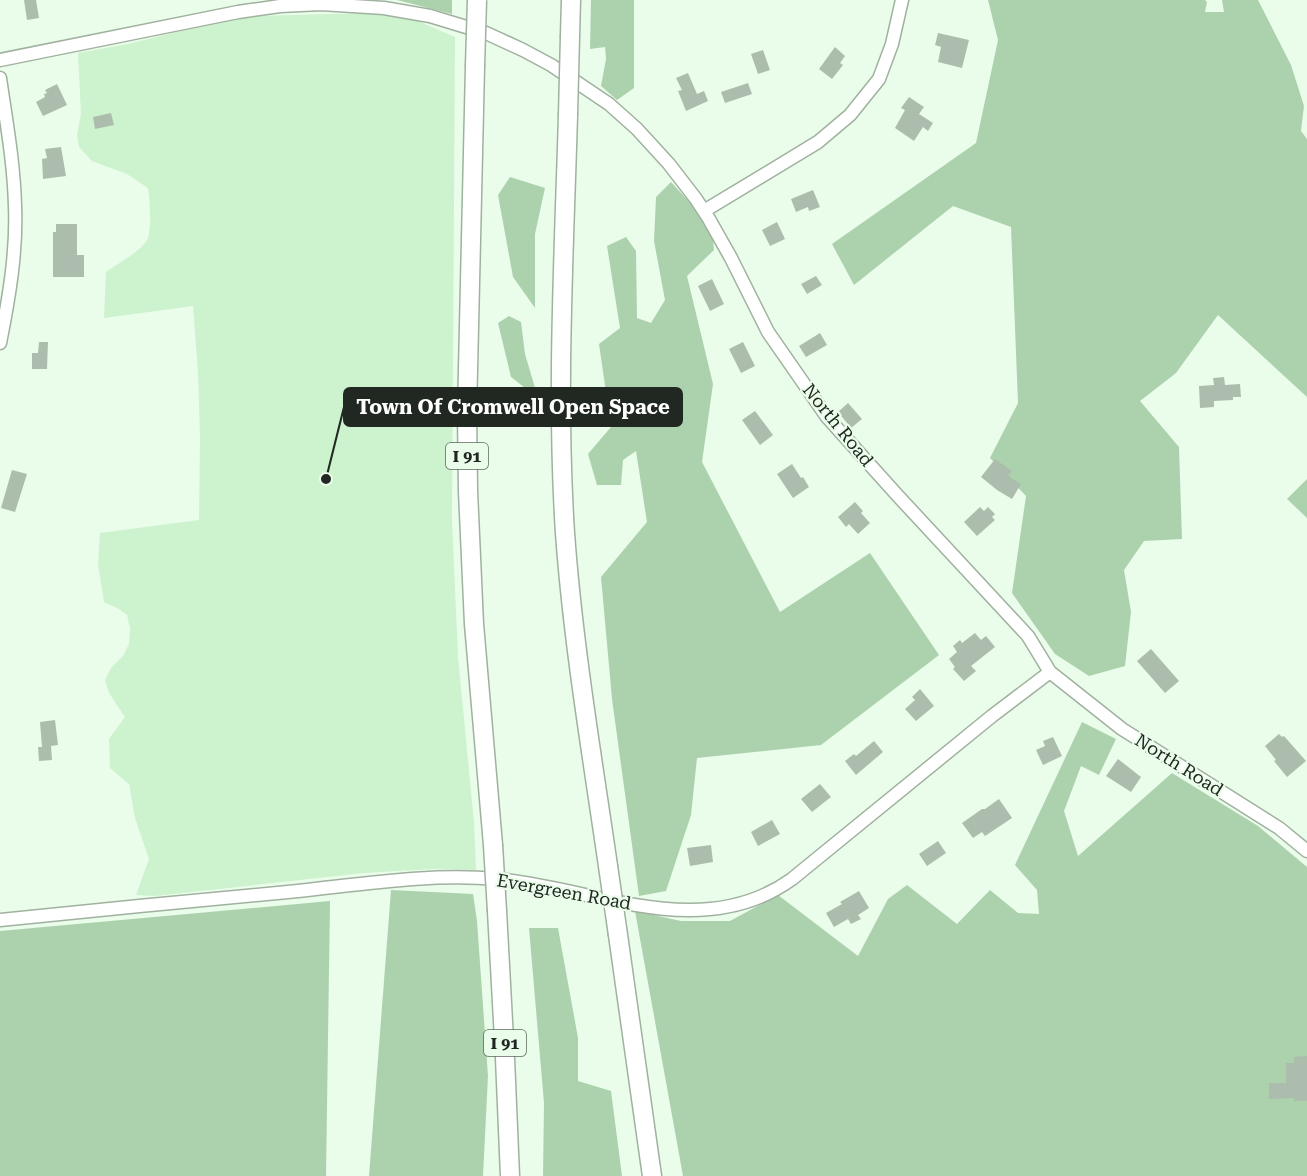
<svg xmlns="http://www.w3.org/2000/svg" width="1307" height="1176" font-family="'Roboto Serif',serif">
  <rect width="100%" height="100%" fill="#eafcea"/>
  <!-- green -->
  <path fill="#cdf2ce" d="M372 13 406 16 455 37 452 521 458 657 474 823 476 870 433 869 364 873 155 896 136 895 149 859 135 818 129 784 110 768 109 739 125 717 109 693 105 680 111 668 123 656 129 644 130 628 127 615 119 609 104 602 98 564 100 533 199 520 200 438 198 372 193 306 104 318 106 272C116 265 141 251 147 240 152 232 150 198 148 188L127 174 92 161 79 147 77 135 81 114 78 53 128 44 181 31 255 16Z"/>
  <!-- forest -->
  <path fill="#acd2ad" d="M397 0H452V14Z
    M591 0H634V88L617 100 601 86 606 59 605 47 590 49Z
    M988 0H1205L1207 2 1205 12H1224L1222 0H1258L1291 65 1304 106 1301 131 1307 139V397L1218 315 1176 373 1140 401 1179 447 1182 539 1144 541 1124 570 1131 612 1125 666 1089 676 1055 654 1012 593 1026 496 990 458 1018 403 1011 227 953 206 854 285 832 244 976 143 998 40Z
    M510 177 545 188 535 234V308L513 277 498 195Z
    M671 182 712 227 714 250 687 276 713 384 702 462 780 612 870 553 939 655 821 745 697 758 691 815 666 891 639 896 612 699 601 577 647 522 636 451 623 460 621 485H597L588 454 611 427 599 344 620 328 607 246 626 237 636 251 637 318 651 323 665 300 654 241 656 197Z
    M509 316 521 322 525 354 538 398 511 377 498 323Z
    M1307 479V518L1287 499Z
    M1082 722 1116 739 1099 775 1081 766 1064 811 1078 856 1172 773 1258 826 1307 867V1176H683L635 911 681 921H730L778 895 858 956 888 899 907 885 957 924 990 890 1018 913 1039 914 1037 890 1015 865Z
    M391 890 473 894 477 921 488 1076 483 1176H369Z
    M330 901 326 1176H0V931Z
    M529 928H558L578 1038V1081L611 1091 622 1176H543L544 1103Z"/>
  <!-- building -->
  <path fill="#acbdad" d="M24 0H36L39 18 27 20Z
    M938 33 969 40 962 68 938 62 941 47 935 45Z
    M835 47 845 56 840 63 843 65 832 79 819 69Z
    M763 50 770 70 758 74 751 54Z
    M688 73 697 94 704 91 708 101 686 111 678 91 682 90 676 78Z
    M748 83 752 94 725 103 721 92Z
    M57 84 67 105 43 116 36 102 45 97 44 94 47 93 45 90Z
    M909 97 924 107 919 114 933 123 928 131 923 127 914 141 895 128 905 110 901 108Z
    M111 113 114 125 95 129 93 117Z
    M61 147 66 176 43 179 42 159 47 158 45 149Z
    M813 190 820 207 809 211 808 207 796 212 791 199Z
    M777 222 785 239 770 246 762 230Z
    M56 224H77V255H84V277H53V232H56Z
    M816 276 822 285 807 294 801 284Z
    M712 279 724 304 710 311 698 286Z
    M820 333 827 345 806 357 799 346Z
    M39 342H48L47 369H32V353H38Z
    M743 342 755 366 741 373 729 349Z
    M1224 377 1225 385 1240 384 1241 397H1233V400L1214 401V407L1200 408 1199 386 1214 385 1213 378Z
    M848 403 862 419 851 428 838 412Z
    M755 411 773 435 760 445 742 420Z
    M995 459 1012 471 1008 476 1021 484 1012 499 997 490 981 477Z
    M792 464 801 478 803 477 809 487 793 498 777 474Z
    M12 470 27 474 15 512 1 508Z
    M855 502 863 511 861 513 870 523 858 534 849 524 846 527 838 517Z
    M980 507 984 511 988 507 995 514 992 517 995 520 977 536 964 522Z
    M975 633 981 640 986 636 995 647 971 666 976 671 964 681 953 669 955 667 949 659 957 652 953 646 960 640 962 643Z
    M1151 649 1179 681 1165 693 1137 661Z
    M920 689 934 706 916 721 905 709 915 700 912 697Z
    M55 720 58 745 51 746 52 760 39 761 38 747H42L40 722Z
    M1279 734 1282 737 1284 736 1306 761 1287 777 1274 761 1276 760 1265 746Z
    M1053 737 1062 756 1043 765 1036 750 1045 746 1043 741Z
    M874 741 883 752 856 775 845 761 854 754 856 756Z
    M1118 759 1141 777 1131 792 1106 776Z
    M820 784 831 797 812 812 801 799Z
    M999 799 1012 818 985 836 982 832 973 838 962 823 982 809H985Z
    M772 820 780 834 758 846 751 832Z
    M938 841 946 853 927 866 919 854Z
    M711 845 713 862 690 866 687 848Z
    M859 891 869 908 858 915 861 919 851 924 848 919 834 927 826 913 842 904 840 902Z
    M1307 1056V1101H1294V1098L1269 1099V1083H1286V1063H1294V1057Z"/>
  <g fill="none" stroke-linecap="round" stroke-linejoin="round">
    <defs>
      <path id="minor" d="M0 60 238 12 280 6 321 4 384 8 430 16 486 33 523 50 551 65 609 104 637 129 669 164 696 199 709 219 731 258 768 332 827 417 898 496 1028 636 1050 672 1122 729 1279 828 1307 851
        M0 78C6 120 14 163 15 206 17 251 9 298 0 343
        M704 211 818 142 850 115 879 79 892 44 902 0
        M0 920C99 910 199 900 298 891 364 884 431 873 497 879 595 888 702 944 792 879L992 716 1050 672"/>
      <path id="highway" d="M570 36 571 0
        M475 66 467 413 468 491 474 624 493 845
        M568 115C564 254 556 394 565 533 573 644 592 755 608 866
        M497 911 505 1058 510 1176
        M618 935 652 1176"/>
    </defs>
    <!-- minor casing -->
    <use href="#minor" stroke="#a0b1a0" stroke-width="15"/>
    <!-- highway casing -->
    <use href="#highway" stroke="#a0b1a0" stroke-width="21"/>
    <!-- minor -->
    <use href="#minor" stroke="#fff" stroke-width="12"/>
    <!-- highway -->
    <use href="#highway" stroke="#fff" stroke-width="18"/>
    <defs>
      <path id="highway-bridge" d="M475 66 477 0
        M568 115 570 36
        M493 845 497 911
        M608 866 618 935"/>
    </defs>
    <!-- highway-bridge casing -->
    <use href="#highway-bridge" stroke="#a0b1a0" stroke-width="21" stroke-linecap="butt"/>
    <!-- highway-bridge -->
    <use href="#highway-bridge" stroke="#fff" stroke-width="18"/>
  </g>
  <g text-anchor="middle" stroke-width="4.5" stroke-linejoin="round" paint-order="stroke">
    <!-- shield labels -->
    <g fill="#eafcea" stroke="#5d685d" stroke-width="1.5">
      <rect x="446" y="443" width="42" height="26" rx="4.5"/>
      <rect x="484" y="1030" width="42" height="26" rx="4.5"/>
    </g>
    <g font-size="16" font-weight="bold" fill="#212821">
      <text x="467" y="462">I 91</text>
      <text x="505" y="1049">I 91</text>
    </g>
    <!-- street labels -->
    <g font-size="18" fill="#212821" stroke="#eafcea">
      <text transform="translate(838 425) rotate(51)" y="6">North Road</text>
      <text transform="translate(1179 765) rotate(32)" y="6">North Road</text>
      <text transform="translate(564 892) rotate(10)" y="6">Evergreen Road</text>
    </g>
  </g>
  <!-- callouts -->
  <path fill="none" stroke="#212821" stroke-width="2" d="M326 479L344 407"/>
  <circle fill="#212821" stroke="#eafcea" stroke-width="2" cx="326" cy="479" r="6"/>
  <rect fill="#212821" stroke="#212821" stroke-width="2" x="344" y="388" width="338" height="38" rx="6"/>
  <g font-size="20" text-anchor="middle" font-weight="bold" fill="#fff">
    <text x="513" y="414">Town Of Cromwell Open Space</text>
  </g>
</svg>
